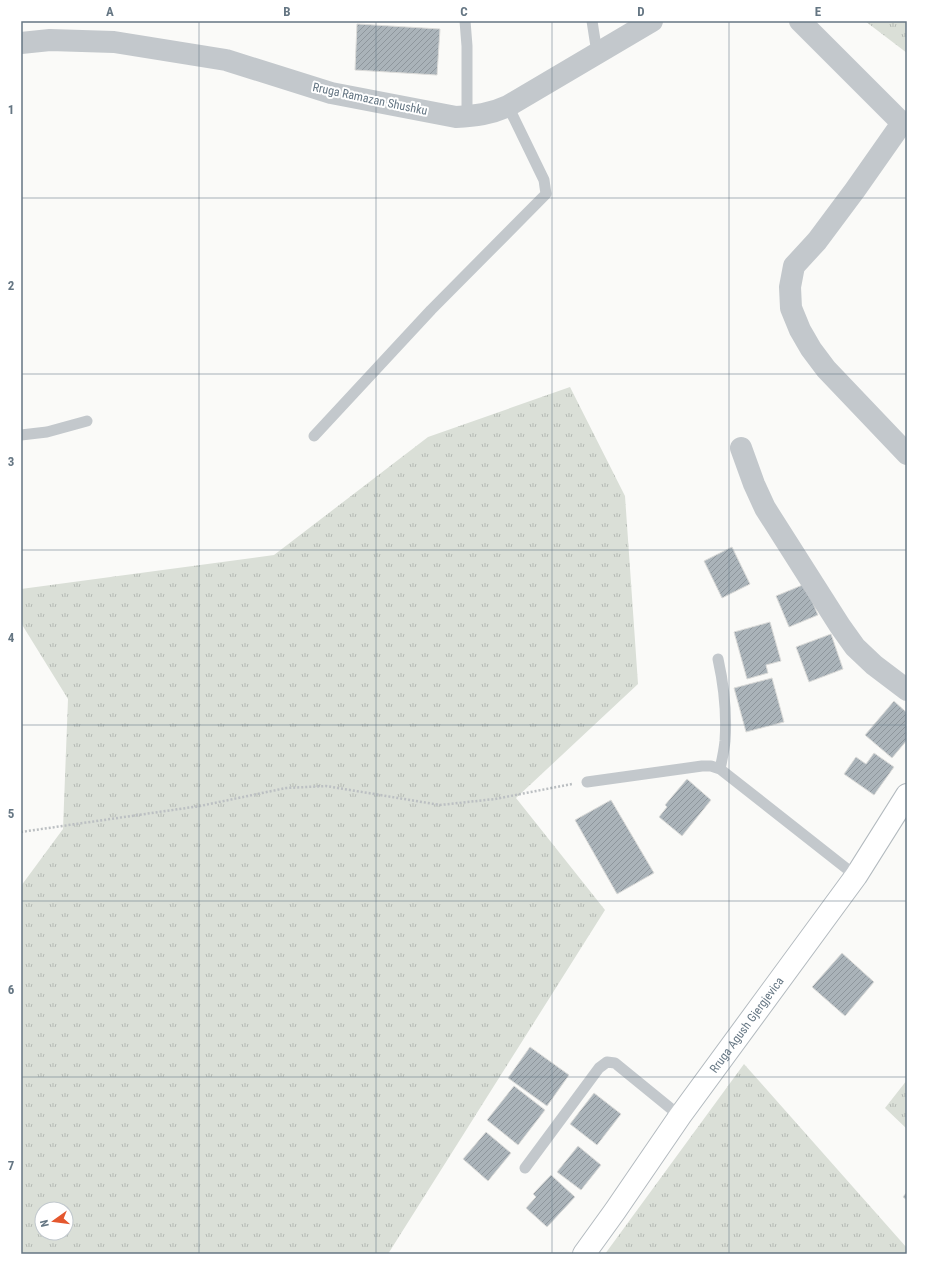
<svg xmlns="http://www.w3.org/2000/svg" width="928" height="1275" font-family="'Roboto Condensed',sans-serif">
  <defs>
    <pattern id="grass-tufts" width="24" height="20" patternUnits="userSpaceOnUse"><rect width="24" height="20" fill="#dadfd7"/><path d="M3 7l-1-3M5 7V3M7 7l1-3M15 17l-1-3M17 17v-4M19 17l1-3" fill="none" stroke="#b4b9b4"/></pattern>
    <pattern id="building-hatch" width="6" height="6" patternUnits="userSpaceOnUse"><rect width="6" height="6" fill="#aab3b9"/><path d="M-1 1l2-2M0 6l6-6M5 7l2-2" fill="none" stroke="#8e969c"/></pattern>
  </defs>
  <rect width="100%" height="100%" fill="#fafaf8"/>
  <!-- grass -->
  <path fill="url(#grass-tufts)" fill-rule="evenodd" d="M865 21H907V53Z
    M570 387 625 496 638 684 516 798 605 910 388 1254H21V886L63 829 68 699 21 623V589L274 555 428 437ZM42 1209H66V1233H42Z
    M744 1064 907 1248V1254H605Z
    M907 1080V1129L885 1108Z"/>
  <!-- building -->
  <path fill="url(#building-hatch)" stroke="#dcdcda" d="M357 24 440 29 437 75 355 70Z
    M732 547 750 584 722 598 704 561Z
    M805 584 818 615 789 627 776 596Z
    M770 622 781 661 766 665 768 673 747 679 734 632Z
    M831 634 843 669 809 682 796 647Z
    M772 678 784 722 746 732 734 688Z
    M894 701 907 713V740L892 758 865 735Z
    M874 753 894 767 874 795 844 774 856 757 866 764Z
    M687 779 711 800 682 836 659 817 667 807 665 805Z
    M611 800 654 873 617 894 575 820Z
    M842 953 874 982 845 1016 812 987Z
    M530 1047 569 1075 547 1106 508 1078Z
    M514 1086 545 1110 518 1145 487 1120Z
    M594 1093 621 1114 597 1145 570 1124Z
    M486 1132 511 1153 488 1181 463 1159Z
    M578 1146 601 1165 581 1190 557 1172Z
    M551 1175 575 1197 547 1227 526 1208 536 1197 533 1194Z
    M907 1192V1200L903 1197Z"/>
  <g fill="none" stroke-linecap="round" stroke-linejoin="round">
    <defs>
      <g id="secondary">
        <path id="s1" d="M584 1254 615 1211 680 1116 856 876 907 795"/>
      </g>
    </defs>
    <!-- secondary casing -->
    <use href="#secondary" stroke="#b3babf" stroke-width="24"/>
    <!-- path -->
    <path stroke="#bbbfc2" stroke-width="2.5" stroke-dasharray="2 2" stroke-linecap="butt" d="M21 832 200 806 286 788 326 786 440 805 495 799 572 784"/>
    <!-- lane -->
    <path stroke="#c3c8cc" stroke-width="11" d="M465 21 467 46V116
      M592 21 597 53
      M21 435 47 432 87 421
      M314 436 431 310 546 194 544 180 508 106
      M718 659C724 686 727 713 725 741 724 751 722 760 720 769
      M587 782 702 766H711L720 769 856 876
      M525 1168 599 1068 607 1062 615 1063 680 1116"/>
    <!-- street -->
    <path stroke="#c3c8cc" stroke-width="22" d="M800 21 902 123 907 125
      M21 43 50 40 114 42 226 60 331 93 456 117C475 116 491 114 508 106L652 21
      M902 123 855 190 817 241 794 266 790 287 791 308 800 330 811 349 826 369 907 454
      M741 448 754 484 765 508 840 626 855 647 874 665 907 690"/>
    <!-- secondary -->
    <use href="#secondary" stroke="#fff" stroke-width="22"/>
  </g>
  <!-- grid -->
  <path fill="none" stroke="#657683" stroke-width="1" stroke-opacity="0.55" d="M199 21V1254M376 21V1254M552 21V1254M729 21V1254M21 198H907M21 374H907M21 550H907M21 725H907M21 901H907M21 1077H907"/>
  <g text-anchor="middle" stroke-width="4" stroke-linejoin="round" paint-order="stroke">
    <!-- street labels -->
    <g font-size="12" fill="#657683" stroke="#fff">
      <text transform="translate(370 99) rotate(12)" y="4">Rruga Ramazan Shushku</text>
      <text dy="4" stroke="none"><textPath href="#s1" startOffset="281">Rruga Agush Gjergjevica</textPath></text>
    </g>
  </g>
  <!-- border -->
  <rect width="928" height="1275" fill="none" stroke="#ffffff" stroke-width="44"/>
  <!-- north arrow -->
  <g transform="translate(54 1221) rotate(256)"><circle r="19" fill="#ffffff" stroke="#c1c8cd"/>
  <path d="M0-3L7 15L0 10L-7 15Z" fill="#e4572e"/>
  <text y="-6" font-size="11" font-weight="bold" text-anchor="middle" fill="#657683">N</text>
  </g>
  <rect x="22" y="22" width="884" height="1231" fill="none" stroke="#657683" stroke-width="1.5"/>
  <g font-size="13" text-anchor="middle" font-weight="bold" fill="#657683">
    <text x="110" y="16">A</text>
    <text x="287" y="16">B</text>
    <text x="464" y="16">C</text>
    <text x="641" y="16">D</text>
    <text x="818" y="16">E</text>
    <text x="11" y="114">1</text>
    <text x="11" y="290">2</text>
    <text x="11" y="466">3</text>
    <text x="11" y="642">4</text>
    <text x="11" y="818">5</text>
    <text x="11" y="994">6</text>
    <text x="11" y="1170">7</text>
  </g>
</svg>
